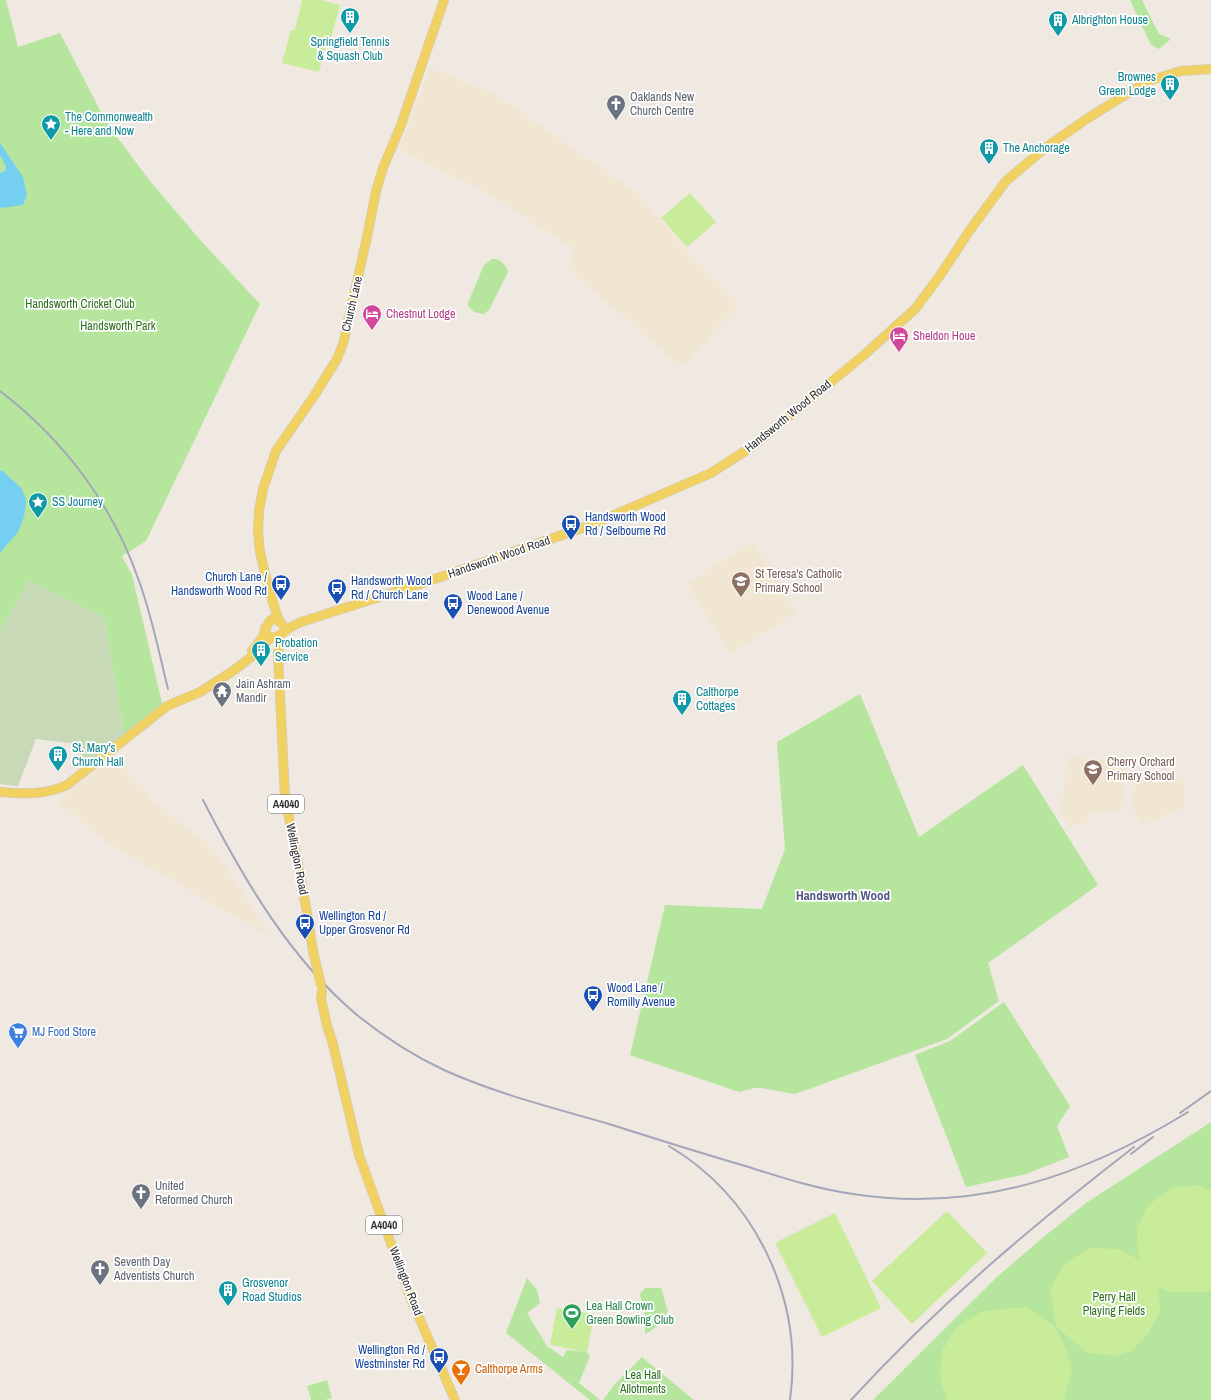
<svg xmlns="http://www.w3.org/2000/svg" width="1211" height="1400" font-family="'Archivo Narrow',sans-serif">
  <rect width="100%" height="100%" fill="#efe9e1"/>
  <!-- education -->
  <path fill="#f0e6d1" d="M430 68 495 94 638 194 690 254 739 305 682 367 567 268 575 250 481 189 399 149Z
    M753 542 796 613 730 654 687 583Z
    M114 755 154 802 214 849 271 937 112 846 59 803 62 797Z
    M1067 757 1125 762 1121 810 1087 814V824L1069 826 1061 810Z
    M1136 773 1185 778 1184 808 1141 825 1133 809Z"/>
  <!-- green -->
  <path fill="#b6e59e" d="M0 0H6L18 47 60 33 101 112 117 137 150 181 201 241 260 304 146 541 122 556 132 575 163 707 124 735 104 617 29 581 0 631Z
    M1130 0H1142L1159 34 1171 39 1159 49 1151 45Z
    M492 259C500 258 506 264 508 272L489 310 483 314 474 312 468 306V303L484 265Z
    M860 694 919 837 1023 765 1098 885 988 963 999 1001 947 1039 795 1094 761 1088H754L739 1092 630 1055 665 905 762 909 785 849 777 742Z
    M1004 1002 1070 1106 1057 1126 1069 1157 1026 1174 966 1187 915 1055 950 1041Z
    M1211 1122V1400H873L997 1277 1041 1239 1086 1203Z
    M527 1278 537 1290 540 1303 527 1313 547 1346 563 1357 567 1350 587 1352 590 1356 579 1383 600 1400H590L506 1333Z
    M645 1288H661C664 1296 665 1303 668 1311 664 1321 655 1329 645 1334V1315L640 1294Z
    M642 1357 694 1400H603L615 1384Z
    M327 1380 332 1398 325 1400H311L307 1386Z"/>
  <!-- cemetery -->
  <path fill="#c8d9b8" d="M29 581 104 617 124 735 86 763 70 743 36 739 18 786H16L0 784V631Z"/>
  <!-- pitch -->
  <path fill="#c9ec9a" d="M302 0H321L340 5 330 41 327 40 319 72 282 63 291 30H295Z
    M690 193 716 222 687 247 661 218Z
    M1197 1185 1211 1190V1290L1207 1292H1170L1157 1287 1159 1294 1160 1311 1148 1334 1131 1351 1114 1356 1088 1353 1056 1327 1050 1290 1064 1264 1090 1248 1117 1249 1134 1257 1140 1261 1138 1253 1137 1229 1147 1206 1172 1188Z
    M947 1211 987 1253 912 1324 872 1281Z
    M835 1213 881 1308 822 1337 775 1243Z
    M1026 1307 1055 1327 1066 1348 1072 1369 1064 1400H947L940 1377 942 1351 957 1327 983 1311Z
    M557 1308 594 1314 587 1352 550 1345Z"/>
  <!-- water -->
  <path fill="#75cff0" d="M0 143 23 177 27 195 23 205 1 208 0 206V173L5 171 6 166 0 155Z
    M0 470 3 471 22 489 26 501 24 517 18 532 0 553Z"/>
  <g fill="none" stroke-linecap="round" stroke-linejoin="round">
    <defs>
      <path id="major" d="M279 621 269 590 260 552 258 533 259 511 263 489 276 451 314 396 337 359 343 344 367 237 376 191 383 168 401 125 444 0
        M265 628C268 648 282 633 289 628 293 626 297 624 301 622L420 584 591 525 711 473 753 446 864 355 915 309 939 277 970 230 1006 181 1045 148 1088 118 1148 81 1181 71 1211 69
        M280 636 278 655 285 797 306 907 313 951
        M252 651C255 647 259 642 262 638 267 630 268 610 282 624
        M0 792C23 794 46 795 67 785L167 706 200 692 233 671 260 650 271 637
        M322 991 321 998 327 1026 333 1044 359 1155 411 1299 455 1400"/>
    </defs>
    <!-- major casing -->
    <use href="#major" stroke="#c9c9c9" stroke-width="10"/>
    <!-- major -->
    <use href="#major" stroke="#f2d163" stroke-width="9"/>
    <!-- rail -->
    <path stroke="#a3a6b8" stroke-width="2" d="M0 391C63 439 113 505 139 581 152 616 159 653 168 689
      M203 800C243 878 289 958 357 1015 383 1036 414 1056 444 1070 497 1094 554 1108 609 1124 653 1138 697 1152 742 1165 778 1176 815 1189 853 1194 977 1213 1084 1176 1188 1112
      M1180 1113 1211 1091
      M669 1146C756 1198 804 1299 790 1400
      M1131 1154 1153 1137
      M851 1400C937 1306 1033 1225 1134 1147"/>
    <defs>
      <path id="major-bridge" d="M313 951 321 985"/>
    </defs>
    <!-- major-bridge casing -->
    <use href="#major-bridge" stroke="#c9c9c9" stroke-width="10" stroke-linecap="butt"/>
    <!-- major-bridge -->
    <use href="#major-bridge" stroke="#f2d163" stroke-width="9"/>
  </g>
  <!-- icons -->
  <defs>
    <symbol id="building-pin" viewBox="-11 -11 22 30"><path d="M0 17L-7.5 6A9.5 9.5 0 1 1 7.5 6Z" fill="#0f9aa8" stroke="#fff"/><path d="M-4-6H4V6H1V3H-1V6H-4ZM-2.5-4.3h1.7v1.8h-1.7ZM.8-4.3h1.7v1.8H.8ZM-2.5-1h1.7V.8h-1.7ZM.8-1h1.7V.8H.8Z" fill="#fff"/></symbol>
    <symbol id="church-pin" viewBox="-11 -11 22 30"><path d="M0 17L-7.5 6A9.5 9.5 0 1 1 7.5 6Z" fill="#6b7280" stroke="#fff"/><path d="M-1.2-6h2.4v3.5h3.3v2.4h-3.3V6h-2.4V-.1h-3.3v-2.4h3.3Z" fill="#fff"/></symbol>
    <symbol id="sight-pin" viewBox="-11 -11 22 30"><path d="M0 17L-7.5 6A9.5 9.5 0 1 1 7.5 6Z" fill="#0f9aa8" stroke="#fff"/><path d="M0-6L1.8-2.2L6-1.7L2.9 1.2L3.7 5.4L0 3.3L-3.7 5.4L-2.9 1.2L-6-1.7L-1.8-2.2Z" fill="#fff"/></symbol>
    <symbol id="hotel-pin" viewBox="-11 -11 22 30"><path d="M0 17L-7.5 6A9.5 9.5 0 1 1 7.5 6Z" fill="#d1479c" stroke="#fff"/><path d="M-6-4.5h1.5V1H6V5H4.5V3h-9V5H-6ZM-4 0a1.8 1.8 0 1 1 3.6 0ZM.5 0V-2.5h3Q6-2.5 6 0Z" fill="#fff"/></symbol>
    <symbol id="bus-pin" viewBox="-11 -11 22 30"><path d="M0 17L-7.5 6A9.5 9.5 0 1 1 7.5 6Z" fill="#1a4fb4" stroke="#fff"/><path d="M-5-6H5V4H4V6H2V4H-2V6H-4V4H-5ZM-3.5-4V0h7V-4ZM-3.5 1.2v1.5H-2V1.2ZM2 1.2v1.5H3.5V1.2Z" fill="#fff"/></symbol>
    <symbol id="school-pin" viewBox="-11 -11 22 30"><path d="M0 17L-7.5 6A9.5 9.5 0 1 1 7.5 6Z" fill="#8d6e63" stroke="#fff"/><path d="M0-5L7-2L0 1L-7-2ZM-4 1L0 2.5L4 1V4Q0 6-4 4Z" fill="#fff"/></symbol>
    <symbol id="temple-pin" viewBox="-11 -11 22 30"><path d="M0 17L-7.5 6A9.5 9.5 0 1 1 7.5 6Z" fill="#6b7280" stroke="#fff"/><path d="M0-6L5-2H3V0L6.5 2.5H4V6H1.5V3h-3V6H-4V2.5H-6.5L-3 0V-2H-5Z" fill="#fff"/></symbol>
    <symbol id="supermarket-pin" viewBox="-11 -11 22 30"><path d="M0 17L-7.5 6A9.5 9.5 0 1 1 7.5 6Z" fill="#3f7fe0" stroke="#fff"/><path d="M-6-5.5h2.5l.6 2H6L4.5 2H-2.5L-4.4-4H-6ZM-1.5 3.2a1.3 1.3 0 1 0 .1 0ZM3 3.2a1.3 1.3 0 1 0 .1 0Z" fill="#fff"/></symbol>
    <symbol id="stadium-pin" viewBox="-11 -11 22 30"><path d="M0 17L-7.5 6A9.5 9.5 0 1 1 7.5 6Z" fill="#2e9e5b" stroke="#fff"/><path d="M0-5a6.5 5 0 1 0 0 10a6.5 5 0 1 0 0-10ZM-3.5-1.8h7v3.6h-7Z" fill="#fff"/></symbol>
    <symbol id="bar-pin" viewBox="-11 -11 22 30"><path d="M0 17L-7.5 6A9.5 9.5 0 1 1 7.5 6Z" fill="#e8710a" stroke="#fff"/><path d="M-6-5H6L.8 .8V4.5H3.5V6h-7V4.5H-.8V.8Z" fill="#fff"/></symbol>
  </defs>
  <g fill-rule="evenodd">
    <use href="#building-pin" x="339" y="6" width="22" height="30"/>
    <use href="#building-pin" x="1047" y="9" width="22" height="30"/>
    <use href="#building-pin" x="1159" y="73" width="22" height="30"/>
    <use href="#church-pin" x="605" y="93" width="22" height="30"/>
    <use href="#sight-pin" x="40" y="113" width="22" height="30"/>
    <use href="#building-pin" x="978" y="137" width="22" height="30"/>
    <use href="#hotel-pin" x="361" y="303" width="22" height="30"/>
    <use href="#hotel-pin" x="888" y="325" width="22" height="30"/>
    <use href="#sight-pin" x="27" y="491" width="22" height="30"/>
    <use href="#bus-pin" x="560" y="513" width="22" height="30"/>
    <use href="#school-pin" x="730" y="570" width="22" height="30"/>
    <use href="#bus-pin" x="270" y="573" width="22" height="30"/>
    <use href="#bus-pin" x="326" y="577" width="22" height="30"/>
    <use href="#bus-pin" x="442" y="592" width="22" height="30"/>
    <use href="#building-pin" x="250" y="639" width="22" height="30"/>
    <use href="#temple-pin" x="211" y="680" width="22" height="30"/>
    <use href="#building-pin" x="671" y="688" width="22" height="30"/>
    <use href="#building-pin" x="47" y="744" width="22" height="30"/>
    <use href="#school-pin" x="1082" y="758" width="22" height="30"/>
    <use href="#bus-pin" x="294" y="912" width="22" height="30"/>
    <use href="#bus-pin" x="582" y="984" width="22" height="30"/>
    <use href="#supermarket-pin" x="7" y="1021" width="22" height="30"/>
    <use href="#church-pin" x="130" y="1182" width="22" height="30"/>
    <use href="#church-pin" x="89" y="1258" width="22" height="30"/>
    <use href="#building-pin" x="217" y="1279" width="22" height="30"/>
    <use href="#stadium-pin" x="561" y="1302" width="22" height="30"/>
    <use href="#bus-pin" x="428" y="1346" width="22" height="30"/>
    <use href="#bar-pin" x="450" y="1358" width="22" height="30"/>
  </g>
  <g text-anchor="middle" stroke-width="3.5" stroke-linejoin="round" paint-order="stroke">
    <!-- shield labels -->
    <g fill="#fff" stroke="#6d6d6d" stroke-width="1">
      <rect x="268" y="795" width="36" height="18" rx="3"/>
      <rect x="366" y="1216" width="36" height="18" rx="3"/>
    </g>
    <g font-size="11" font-weight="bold" fill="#2e2e2e">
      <text x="286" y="808">A4040</text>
      <text x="384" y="1229">A4040</text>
    </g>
    <!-- culture labels -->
    <g font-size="12" fill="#0d838f" stroke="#fff" text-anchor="start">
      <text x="1072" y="24">Albrighton House</text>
      <text x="350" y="46" text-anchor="middle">Springfield Tennis<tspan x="350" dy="14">&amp; Squash Club</tspan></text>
      <text x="1156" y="81" text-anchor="end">Brownes<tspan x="1156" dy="14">Green Lodge</tspan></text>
      <text x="65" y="121">The Commonwealth<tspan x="65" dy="14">- Here and Now</tspan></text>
      <text x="1003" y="152">The Anchorage</text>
      <text x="52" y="506">SS Journey</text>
      <text x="275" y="647">Probation<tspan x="275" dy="14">Service</tspan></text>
      <text x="696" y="696">Calthorpe<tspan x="696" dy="14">Cottages</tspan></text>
      <text x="72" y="752">St. Mary's<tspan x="72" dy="14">Church Hall</tspan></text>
      <text x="242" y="1287">Grosvenor<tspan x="242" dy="14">Road Studios</tspan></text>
    </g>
    <!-- worship labels -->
    <g font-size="12" fill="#5b616d" stroke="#fff" text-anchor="start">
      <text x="630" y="101">Oaklands New<tspan x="630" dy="14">Church Centre</tspan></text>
      <text x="236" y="688">Jain Ashram<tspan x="236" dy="14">Mandir</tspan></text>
      <text x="155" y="1190">United<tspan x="155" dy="14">Reformed Church</tspan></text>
      <text x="114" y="1266">Seventh Day<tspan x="114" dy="14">Adventists Church</tspan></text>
    </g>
    <!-- park labels -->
    <g font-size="12" fill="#2c6e1b" stroke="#fff">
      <text x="80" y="308">Handsworth Cricket Club</text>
      <text x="118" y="330">Handsworth Park</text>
      <text x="1114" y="1301">Perry Hall<tspan x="1114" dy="14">Playing Fields</tspan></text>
      <text x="643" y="1379">Lea Hall<tspan x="643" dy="14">Allotments</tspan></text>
    </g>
    <!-- street labels -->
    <g font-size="12" fill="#2e2e2e" stroke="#fff">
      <text transform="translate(352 304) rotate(-77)" y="4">Church Lane</text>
      <text transform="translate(788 416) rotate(-39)" y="4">Handsworth Wood Road</text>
      <text transform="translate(499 557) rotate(-19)" y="4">Handsworth Wood Road</text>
      <text transform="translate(297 859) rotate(79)" y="4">Wellington Road</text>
      <text transform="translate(406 1281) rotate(69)" y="4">Wellington Road</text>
    </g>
    <!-- hotel labels -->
    <g font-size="12" fill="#b23c85" stroke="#fff" text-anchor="start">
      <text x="386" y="318">Chestnut Lodge</text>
      <text x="913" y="340">Sheldon Houe</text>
    </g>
    <!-- transit labels -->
    <g font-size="12" fill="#164399" stroke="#fff" text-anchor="start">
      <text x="585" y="521">Handsworth Wood<tspan x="585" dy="14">Rd / Selbourne Rd</tspan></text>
      <text x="267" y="581" text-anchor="end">Church Lane /<tspan x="267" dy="14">Handsworth Wood Rd</tspan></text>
      <text x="351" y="585">Handsworth Wood<tspan x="351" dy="14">Rd / Church Lane</tspan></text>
      <text x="467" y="600">Wood Lane /<tspan x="467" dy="14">Denewood Avenue</tspan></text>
      <text x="319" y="920">Wellington Rd /<tspan x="319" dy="14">Upper Grosvenor Rd</tspan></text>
      <text x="607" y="992">Wood Lane /<tspan x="607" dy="14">Romilly Avenue</tspan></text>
      <text x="425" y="1354" text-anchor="end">Wellington Rd /<tspan x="425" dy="14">Westminster Rd</tspan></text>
    </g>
    <!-- education labels -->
    <g font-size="12" fill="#785e54" stroke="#fff" text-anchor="start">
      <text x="755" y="578">St Teresa's Catholic<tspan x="755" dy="14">Primary School</tspan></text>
      <text x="1107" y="766">Cherry Orchard<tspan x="1107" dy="14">Primary School</tspan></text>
    </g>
    <!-- shop labels -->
    <g font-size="12" fill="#366cbe" stroke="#fff" text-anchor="start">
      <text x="32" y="1036">MJ Food Store</text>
    </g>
    <!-- leisure labels -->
    <g font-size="12" fill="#27864d" stroke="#fff" text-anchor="start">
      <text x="586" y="1310">Lea Hall Crown<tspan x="586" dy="14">Green Bowling Club</tspan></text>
    </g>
    <!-- food labels -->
    <g font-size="12" fill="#c56008" stroke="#fff" text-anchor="start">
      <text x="475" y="1373">Calthorpe Arms</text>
    </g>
    <!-- neighbourhood labels -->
    <g font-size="13" font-weight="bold" fill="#4d5680" stroke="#fff">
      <text x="843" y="900">Handsworth Wood</text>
    </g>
  </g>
</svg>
